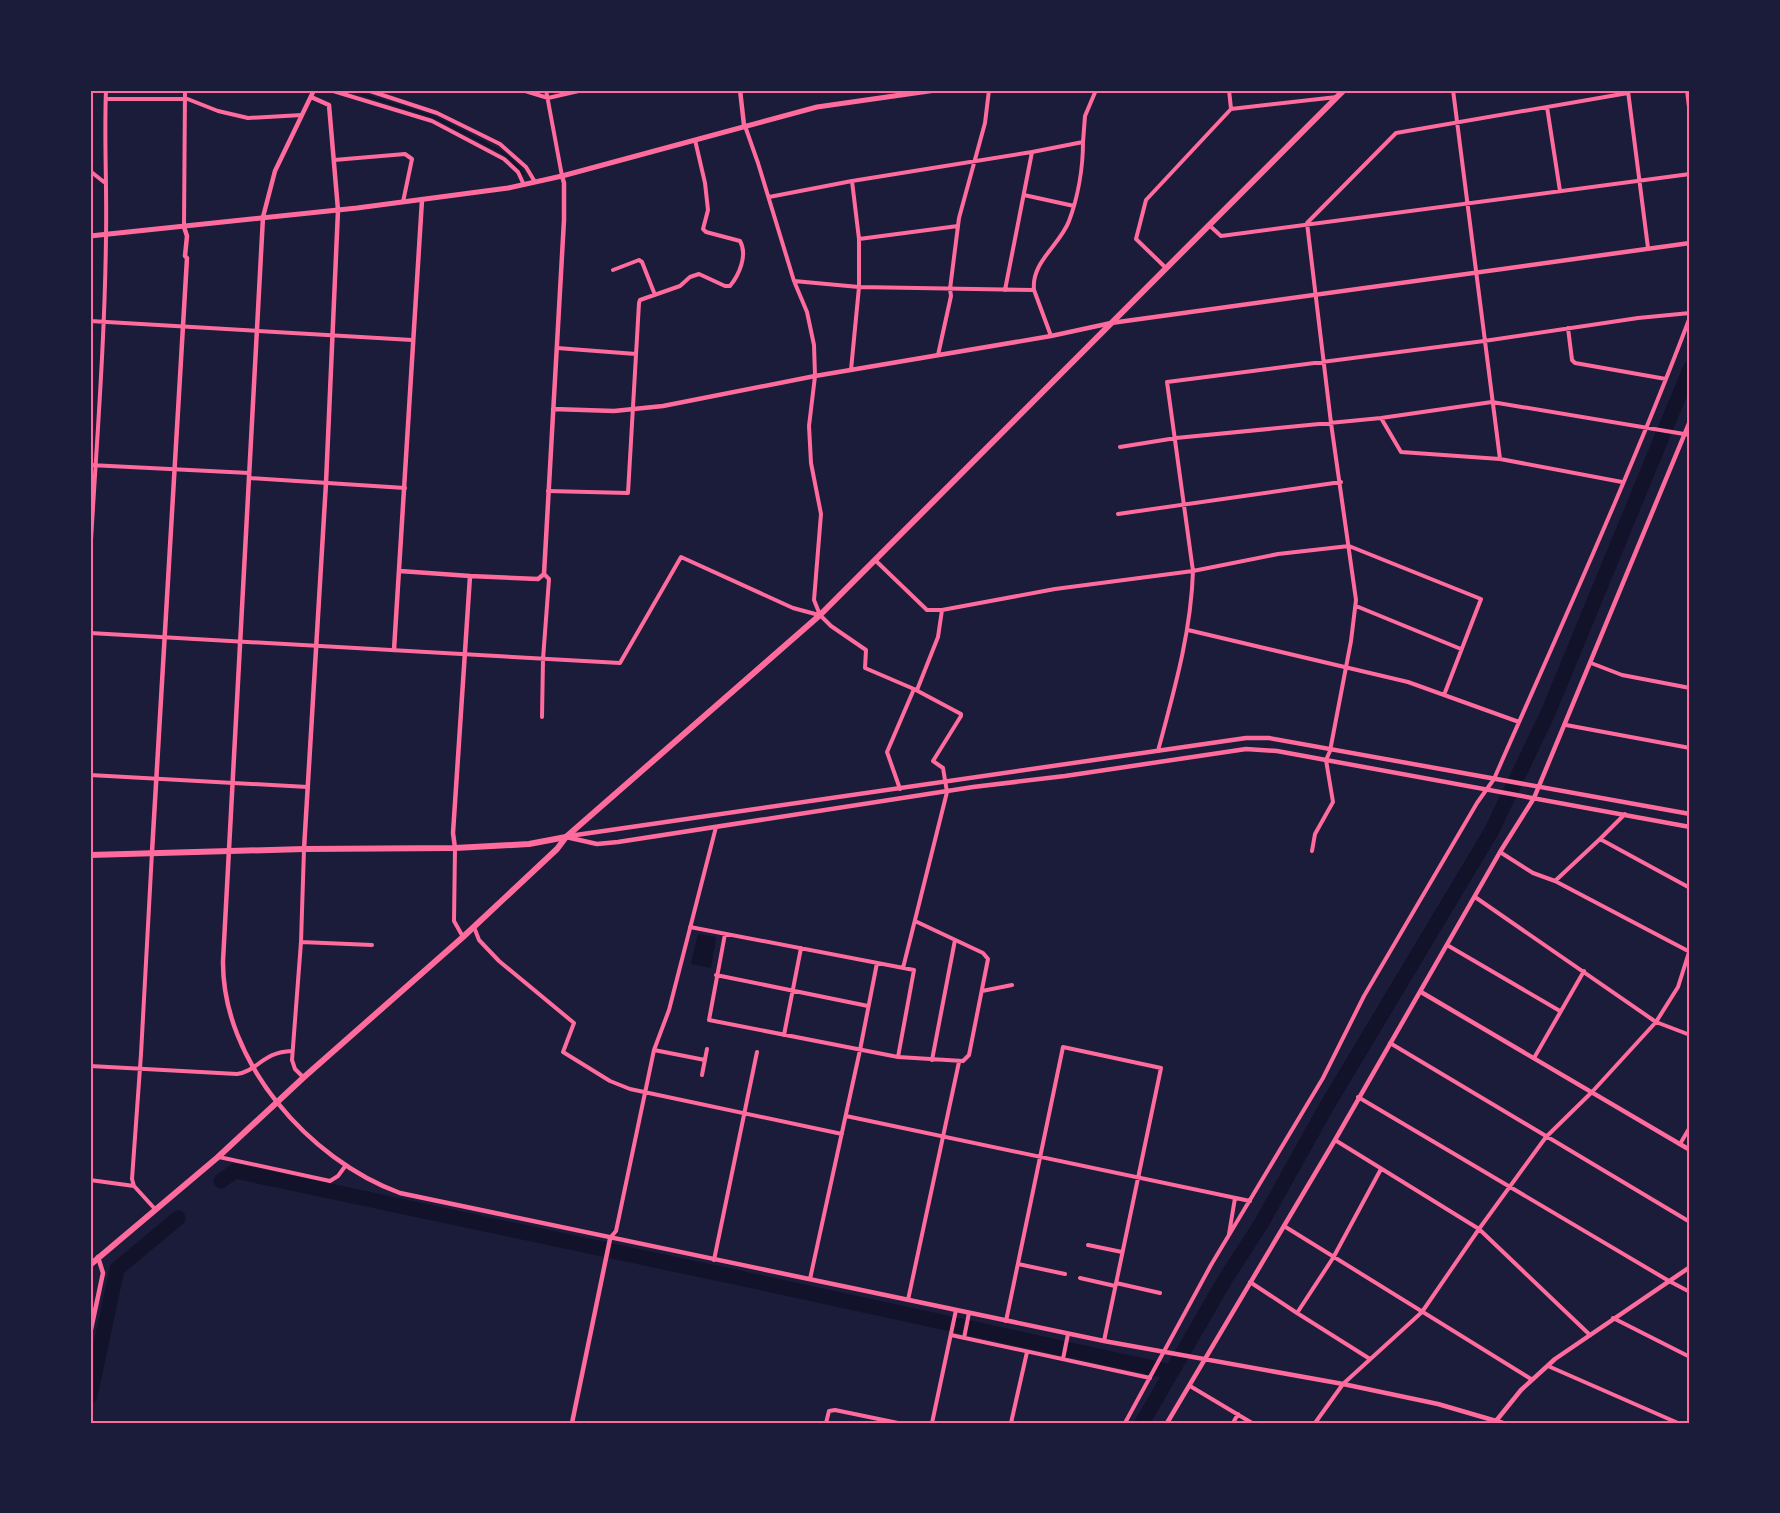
<svg xmlns="http://www.w3.org/2000/svg" width="1780" height="1513" font-family="'IBM Plex Sans',sans-serif">
  <rect width="100%" height="100%" fill="#1b1b3a"/>
  <!-- water -->
  <path fill="#12122b" d="M698 934 716 937 711 968 691 964Z"/>
  <g fill="none" stroke-linecap="round" stroke-linejoin="round">
    <!-- stream -->
    <path stroke="#12122b" stroke-width="2" d="M348 90 434 117 498 150 512 160 524 174"/>
    <!-- river -->
    <path stroke="#12122b" stroke-width="15" d="M221 1181 235 1171 758 1282 1172 1372
      M90 1396 117 1269 178 1218
      M1142 1423 1226 1278 1261 1224 1325 1109 1491 832 1548 713 1690 369"/>
    <!-- minor -->
    <path stroke="#ff6b9d" stroke-width="4" d="M330 90 432 121 504 159 518 172 524 185
      M367 90 437 113 500 144 526 167 535 182
      M522 90 548 98 583 90
      M546 90 562 176
      M1453 90 1500 459
      M1687 90 1690 116
      M1628 91 1648 248
      M185 98 218 111 248 118 302 115
      M106 99H185
      M1547 107 1560 191
      M1231 109 1337 97
      M745 126 758 163 794 281 807 312 814 345 815 376 809 426 811 463 821 514 814 600 820 615 831 626 866 650 865 668 914 689 961 714V716L933 761 943 768 947 792 903 968
      M1083 142 1085 116 1096 90
      M1032 152 1083 142C1083 167 1078 197 1069 221 1060 245 1031 262 1034 290
      M334 160 405 154 412 159 403 202
      M90 171 104 182
      M1024 195 1074 206
      M769 197 852 181 1032 152 1005 290
      M1209 225 1221 236 1690 174
      M184 226 185 90
      M859 239 958 226
      M1166 268 1136 239 1146 200 1231 109 1229 90
      M613 270 639 260 642 262 655 295
      M794 281 859 287 1034 290 1051 336
      M90 321 412 340
      M1568 328 1572 360 1575 363 1666 379
      M557 348 636 354
      M938 355 951 296 950 289 959 218 985 123 989 90
      M851 370 859 287V239L852 181
      M1381 418 1401 452 1500 459 1622 482
      M1120 447 1176 438 1381 418 1492 402 1690 435
      M90 465 249 473
      M249 478 405 488
      M548 491 628 493 639 303 640 300 680 286 690 277 699 274 725 286H730C739 275 748 255 740 241L706 232 703 229 708 210 705 183 695 140
      M1118 514 1341 482
      M90 558C96 450 105 343 106 235 107 187 104 139 106 90
      M876 561 927 610H942L1055 589 1193 571 1278 554 1349 546 1481 599 1444 695
      M1356 606 1461 649
      M1188 630 1408 682 1519 722
      M90 633 620 663 681 557 793 608 819 615
      M1591 663 1622 675 1690 688
      M917 690 938 637 942 610
      M542 717 543 659 549 579 544 574
      M1566 725 1690 748
      M1158 751C1174 691 1191 633 1193 571L1167 382 1484 341 1638 318 1690 313
      M90 775 308 787
      M900 789 887 752 914 689
      M1625 814 1600 839 1690 888
      M455 848 454 921 463 937
      M1312 851 1315 834 1333 802 1326 760 1330 751 1351 641 1356 600 1331 423 1307 223 1396 133 1628 93
      M1500 852 1533 873 1555 881 1690 952
      M1555 881 1600 839
      M1475 897 1656 1022 1690 1035
      M474 927 479 940 499 961 574 1023 563 1052 610 1081 630 1089 842 1134
      M690 927 914 970 898 1057
      M725 934 709 1020 898 1057 963 1061 969 1055 988 959 983 953 915 921
      M301 942 372 945
      M1447 945 1560 1011
      M716 975 868 1006
      M982 991 1012 985
      M784 1035 801 948
      M1390 1043 1690 1222
      M654 1050 705 1060
      M1534 1058 1584 971
      M932 1060 955 940
      M90 1066 237 1074C258 1071 262 1052 292 1051
      M702 1075 707 1049
      M303 1077 295 1069 292 1060 301 942 304 849
      M1358 1097 1669 1281 1690 1292
      M846 1116 1250 1201
      M1335 1140 1479 1229 1590 1335
      M1680 1144 1690 1127
      M219 1157 330 1181 338 1176 346 1165
      M90 1180 134 1186 155 1209
      M134 1186 132 1179 141 1054 152 852
      M1284 1226 1531 1379
      M1229 1234 1235 1198
      M610 1238 616 1231 654 1050 669 1010 716 827
      M1088 1245 1122 1252
      M714 1260 757 1052
      M1018 1264 1065 1274
      M1080 1278 1115 1286
      M810 1279 860 1050 877 963
      M1250 1282 1297 1313 1333 1258 1381 1169
      M1116 1283 1160 1293
      M908 1300 959 1062
      M1297 1313 1370 1359
      M1613 1318 1690 1357
      M1006 1321 1063 1047 1161 1068 1104 1341
      M951 1335 1150 1378
      M964 1338 969 1313
      M1063 1359 1068 1334
      M1548 1366 1678 1423
      M1190 1386 1252 1423
      M826 1423 829 1411 835 1410 898 1423
      M932 1423 956 1310
      M1011 1423 1027 1352
      M1125 1423 1211 1265 1323 1078 1364 996 1477 803 1494 779C1561 626 1631 473 1690 317
      M1233 1423 1238 1414
      M1315 1423 1343 1384 1422 1312 1479 1229 1546 1137 1592 1092 1656 1022 1678 987 1690 949"/>
    <!-- tertiary -->
    <path stroke="#ff6b9d" stroke-width="4.5" d="M314 90 275 171 263 217 223 961C222 1061 309 1160 400 1193L1104 1341 1343 1384 1438 1404 1503 1423
      M740 90 744 125
      M553 409 614 411 663 406 815 376 1051 336 1111 323 1690 243
      M400 571 470 576 538 579 544 574 564 220V183L562 176
      M394 650 422 200
      M569 836 1246 738H1269L1690 814
      M566 837 597 844 618 842 973 787 1065 776 1246 749 1277 751 1690 827
      M455 848 453 833 470 576
      M304 849 326 483 338 210 329 105 311 97
      M152 852 187 258 185 256 187 236 184 227
      M1421 992 1690 1150
      M90 1334 103 1273 98 1257
      M1496 1421 1521 1390 1555 1359 1690 1267
      M572 1423 610 1239
      M1167 1423 1335 1140 1500 852 1534 798 1690 421"/>
    <!-- secondary -->
    <path stroke="#ff6b9d" stroke-width="5" d="M90 236 357 208 508 188 562 176 817 107 936 90"/>
    <!-- primary -->
    <path stroke="#ff6b9d" stroke-width="6" d="M90 1265 218 1157 303 1078 463 937 557 849 566 837"/>
    <!-- trunk -->
    <path stroke="#ff6b9d" stroke-width="6" d="M90 855 304 849 455 848 529 844 566 837 820 615 1344 90"/>
  </g>
  <!-- border -->
  <rect width="1780" height="1513" fill="none" stroke="#1b1b3a" stroke-width="183"/>
  <rect x="92" y="92" width="1596" height="1330" fill="none" stroke="#ff6b9d" stroke-width="2"/>
</svg>
